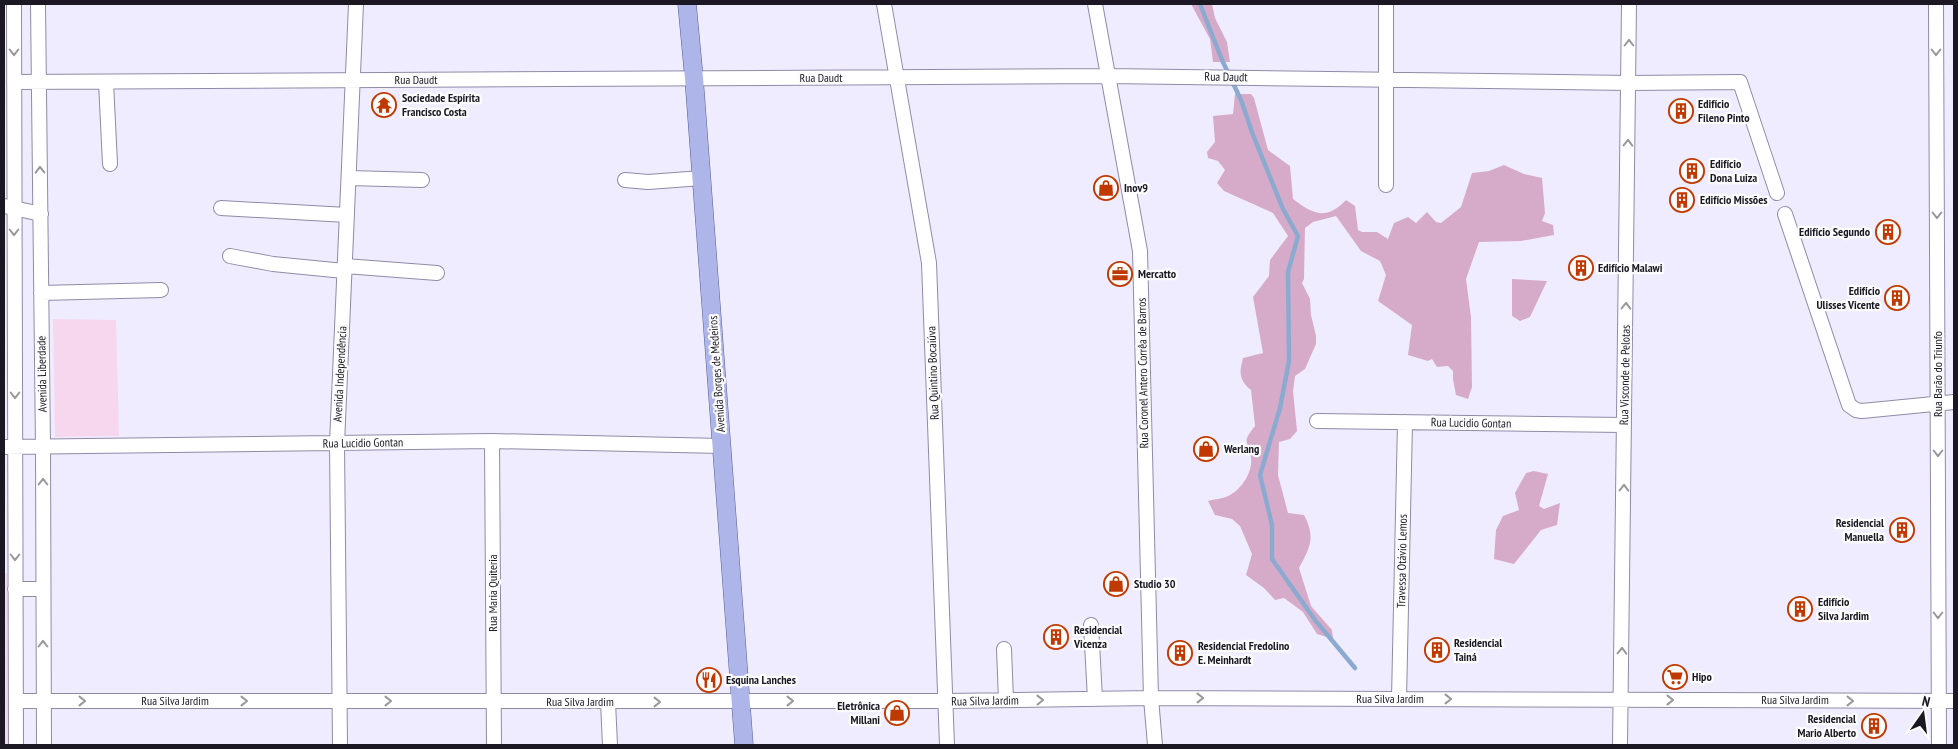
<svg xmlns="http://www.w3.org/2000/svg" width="1958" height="749" font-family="'PT Sans Narrow',sans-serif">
  <rect width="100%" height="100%" fill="#f0ecff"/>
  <!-- green -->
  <path fill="#f6d7ed" d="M53 319 116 320 119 436 55 437Z
    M4 573H7L8 745H4Z"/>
  <!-- forest -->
  <path fill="#d6abca" d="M1191 4H1212L1215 18 1227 42 1230 62H1213L1210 39Z
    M1235 94H1251L1254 98 1268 150 1290 166 1293 199C1313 214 1326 221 1346 200L1355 206 1358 230 1362 232H1377L1388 239 1394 223 1408 217 1416 223 1427 212 1436 222 1441 223 1461 207 1472 173 1489 171 1504 165 1524 174 1542 178 1545 213 1542 221 1553 225 1554 235 1521 241 1479 242 1466 279 1471 317 1472 387 1468 399 1456 395 1453 379V371L1448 366 1437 367 1432 359 1428 361 1408 355 1412 325 1378 301 1386 275 1380 261 1361 251 1336 216 1313 222 1305 228 1304 279 1302 283 1310 299 1311 315 1316 336V344L1305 369 1295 376 1293 391 1297 431 1290 439 1279 442 1278 475 1288 513 1304 515C1316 538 1310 547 1299 568L1311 606 1332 630 1333 639 1317 634 1303 612 1284 598 1275 600 1264 588 1246 575 1252 554 1240 526 1232 519 1215 515 1208 501C1215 499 1222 499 1228 496 1241 490 1253 472 1251 458 1248 438 1241 444 1255 426L1251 390C1239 380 1239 373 1243 358L1263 353 1253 297 1269 276 1270 260 1288 236 1273 213 1224 191 1217 183 1225 170 1218 161 1208 158 1207 152 1215 142 1213 116 1233 114Z
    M1512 279 1547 281 1530 317 1520 321 1512 316Z
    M1534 471 1548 474 1539 506 1544 509 1560 503 1557 525 1541 530 1514 564 1494 559 1496 530 1503 516 1519 510 1515 493 1526 473Z"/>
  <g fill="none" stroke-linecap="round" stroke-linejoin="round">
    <!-- stream -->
    <path stroke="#8caad0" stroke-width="4.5" d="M1200 4 1222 60 1241 100 1253 135 1283 209 1298 236 1288 272 1289 361 1280 408 1260 475 1272 525V559L1315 620 1355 668"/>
    <defs>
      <path id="minor" d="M14 4 16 745
        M38 4 43 447 44 745
        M884 4 929 263 947 745
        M1095 4 1140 251 1151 698 1155 745
        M1936 4 1939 745
        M14 82 1108 76 1629 83 1740 82 1777 193
        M106 82 110 164
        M349 178 422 180
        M625 180 648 182 702 178
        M1386 185V4
        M4 206 41 214
        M221 208 347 215
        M1785 214 1849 405 1856 410 1862 411 1954 402
        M230 256 273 264 344 271
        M345 266 437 273
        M41 293 161 290
        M1317 421 1624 425
        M492 441 494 745
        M4 447 492 441 722 446
        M15 589H43
        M1091 625 1095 699
        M1004 649 1006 700
        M1399 699 1405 422
        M16 701H945L1151 698 1954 701
        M608 702 610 745
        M340 745 337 444 356 4
        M1620 745 1629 4"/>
      <path id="major" d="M687 4 694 78 744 745"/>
    </defs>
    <!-- minor casing -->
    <use href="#minor" stroke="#918aa7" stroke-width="16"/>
    <!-- major casing -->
    <use href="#major" stroke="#565e9a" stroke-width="19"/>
    <!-- minor -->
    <use href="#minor" stroke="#fff" stroke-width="14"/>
    <!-- major -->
    <use href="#major" stroke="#adb5e9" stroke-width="18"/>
  </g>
  <!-- one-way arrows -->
  <defs><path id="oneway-chevron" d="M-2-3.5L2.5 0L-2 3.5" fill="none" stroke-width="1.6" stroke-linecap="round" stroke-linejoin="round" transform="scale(1.25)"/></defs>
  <g stroke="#98979c">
    <use href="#oneway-chevron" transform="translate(1629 43) rotate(-90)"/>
    <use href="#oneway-chevron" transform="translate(14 52) rotate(90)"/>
    <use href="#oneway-chevron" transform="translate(1936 52) rotate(90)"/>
    <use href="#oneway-chevron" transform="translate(1628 143) rotate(-89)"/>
    <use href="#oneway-chevron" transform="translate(40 170) rotate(-91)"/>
    <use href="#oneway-chevron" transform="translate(1937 215) rotate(90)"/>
    <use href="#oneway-chevron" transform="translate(14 232) rotate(90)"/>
    <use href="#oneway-chevron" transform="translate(1626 306) rotate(-89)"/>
    <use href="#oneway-chevron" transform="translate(15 395) rotate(90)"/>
    <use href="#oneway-chevron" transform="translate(1938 453) rotate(90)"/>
    <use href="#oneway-chevron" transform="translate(43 482) rotate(-90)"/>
    <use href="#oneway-chevron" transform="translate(1624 488) rotate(-89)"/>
    <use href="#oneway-chevron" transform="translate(15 557) rotate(90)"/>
    <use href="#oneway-chevron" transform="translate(1938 615) rotate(90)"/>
    <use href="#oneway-chevron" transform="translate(43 644) rotate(-90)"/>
    <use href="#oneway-chevron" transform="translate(1622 651) rotate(-89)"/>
    <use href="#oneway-chevron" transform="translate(1200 698)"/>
    <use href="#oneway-chevron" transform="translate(1448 699)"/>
    <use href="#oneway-chevron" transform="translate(1040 700) rotate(-1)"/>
    <use href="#oneway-chevron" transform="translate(1670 700)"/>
    <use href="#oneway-chevron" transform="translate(82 701)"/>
    <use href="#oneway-chevron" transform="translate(244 701)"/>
    <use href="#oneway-chevron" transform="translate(388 701)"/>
    <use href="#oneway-chevron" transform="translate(790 701)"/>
    <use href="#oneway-chevron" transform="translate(1850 701)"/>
    <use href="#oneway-chevron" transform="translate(657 702)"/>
  </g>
  <!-- icons -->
  <defs>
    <symbol id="temple-ring" viewBox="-11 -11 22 22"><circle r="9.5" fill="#fcfcfc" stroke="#c03900" stroke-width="1.5"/><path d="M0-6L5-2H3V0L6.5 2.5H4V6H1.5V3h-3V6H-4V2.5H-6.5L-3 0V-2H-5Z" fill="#c03900"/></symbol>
    <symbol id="building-ring" viewBox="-11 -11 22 22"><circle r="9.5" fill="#fcfcfc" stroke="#c03900" stroke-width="1.5"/><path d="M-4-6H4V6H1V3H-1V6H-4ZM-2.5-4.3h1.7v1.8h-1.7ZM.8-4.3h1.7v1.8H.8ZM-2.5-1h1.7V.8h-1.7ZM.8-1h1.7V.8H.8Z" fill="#c03900"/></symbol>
    <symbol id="shop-ring" viewBox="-11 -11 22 22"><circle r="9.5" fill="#fcfcfc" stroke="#c03900" stroke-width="1.5"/><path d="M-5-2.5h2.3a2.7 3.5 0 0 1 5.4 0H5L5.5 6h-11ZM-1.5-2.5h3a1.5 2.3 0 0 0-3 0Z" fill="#c03900"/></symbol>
    <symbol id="office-ring" viewBox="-11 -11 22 22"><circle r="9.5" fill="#fcfcfc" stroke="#c03900" stroke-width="1.5"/><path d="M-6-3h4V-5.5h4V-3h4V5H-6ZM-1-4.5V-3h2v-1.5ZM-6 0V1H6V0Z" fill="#c03900"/></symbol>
    <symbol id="supermarket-ring" viewBox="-11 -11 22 22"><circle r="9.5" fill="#fcfcfc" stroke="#c03900" stroke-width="1.5"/><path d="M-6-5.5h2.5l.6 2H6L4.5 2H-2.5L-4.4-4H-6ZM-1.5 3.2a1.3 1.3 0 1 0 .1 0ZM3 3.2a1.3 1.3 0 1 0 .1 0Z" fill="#c03900"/></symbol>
    <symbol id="restaurant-ring" viewBox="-11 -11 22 22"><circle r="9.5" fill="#fcfcfc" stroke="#c03900" stroke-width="1.5"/><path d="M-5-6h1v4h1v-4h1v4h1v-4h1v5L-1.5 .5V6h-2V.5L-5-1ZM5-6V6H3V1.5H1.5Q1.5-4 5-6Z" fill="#c03900"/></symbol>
  </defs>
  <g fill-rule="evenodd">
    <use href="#temple-ring" x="370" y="91" width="28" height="28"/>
    <use href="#building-ring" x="1667" y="97" width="28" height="28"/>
    <use href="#building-ring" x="1678" y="157" width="28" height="28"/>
    <use href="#shop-ring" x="1092" y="174" width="28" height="28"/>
    <use href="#building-ring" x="1668" y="186" width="28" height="28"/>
    <use href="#building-ring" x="1874" y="218" width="28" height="28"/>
    <use href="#building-ring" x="1567" y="254" width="28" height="28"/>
    <use href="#office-ring" x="1106" y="260" width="28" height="28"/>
    <use href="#building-ring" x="1883" y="284" width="28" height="28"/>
    <use href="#shop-ring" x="1192" y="435" width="28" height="28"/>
    <use href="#building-ring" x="1888" y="516" width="28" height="28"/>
    <use href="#shop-ring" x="1102" y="570" width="28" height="28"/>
    <use href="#building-ring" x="1786" y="595" width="28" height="28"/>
    <use href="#building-ring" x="1042" y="623" width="28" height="28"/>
    <use href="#building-ring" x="1423" y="636" width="28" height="28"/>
    <use href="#building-ring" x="1166" y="639" width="28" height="28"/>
    <use href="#supermarket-ring" x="1661" y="663" width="28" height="28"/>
    <use href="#restaurant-ring" x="695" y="666" width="28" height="28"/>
    <use href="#shop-ring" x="883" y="699" width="28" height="28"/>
    <use href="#building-ring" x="1860" y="712" width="28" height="28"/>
  </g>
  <g text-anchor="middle" stroke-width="4.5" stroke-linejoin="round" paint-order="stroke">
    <!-- street labels -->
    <g font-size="12" fill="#1b1823" stroke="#fcfcfc">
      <text transform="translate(1226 77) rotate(1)" y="4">Rua Daudt</text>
      <text x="821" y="82">Rua Daudt</text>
      <text x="416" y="84">Rua Daudt</text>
      <text transform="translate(933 373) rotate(-92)" y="4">Rua Quintino Bocaiúva</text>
      <text transform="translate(1143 373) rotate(-91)" y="4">Rua Coronel Antero Corrêa de Barros</text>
      <text transform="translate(42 374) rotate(-91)" y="4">Avenida Liberdade</text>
      <text transform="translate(340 374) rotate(-87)" y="4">Avenida Independência</text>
      <text transform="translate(717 374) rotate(-94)" y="4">Avenida Borges de Medeiros</text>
      <text transform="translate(1938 374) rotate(-90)" y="4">Rua Barão do Triunfo</text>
      <text transform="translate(1625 375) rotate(-89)" y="4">Rua Visconde de Pelotas</text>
      <text transform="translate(1471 423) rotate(1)" y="4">Rua Lucidio Gontan</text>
      <text transform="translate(363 443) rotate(-1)" y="4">Rua Lucidio Gontan</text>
      <text transform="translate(1402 561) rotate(-89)" y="4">Travessa Otávio Lemos</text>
      <text transform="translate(493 593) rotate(-90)" y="4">Rua Maria Quiteria</text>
      <text x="1390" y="703">Rua Silva Jardim</text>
      <text x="1795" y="704">Rua Silva Jardim</text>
      <text x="175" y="705">Rua Silva Jardim</text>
      <text transform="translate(985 701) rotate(-1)" y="4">Rua Silva Jardim</text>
      <text x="580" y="706">Rua Silva Jardim</text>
    </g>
    <!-- poi labels -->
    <g font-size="12" font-weight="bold" fill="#1b1823" stroke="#fcfcfc" text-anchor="start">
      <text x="402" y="102">Sociedade Espírita<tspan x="402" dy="14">Francisco Costa</tspan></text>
      <text x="1698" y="108">Edifício<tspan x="1698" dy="14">Fileno Pinto</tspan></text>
      <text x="1710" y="168">Edifício<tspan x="1710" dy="14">Dona Luiza</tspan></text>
      <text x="1124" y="192">Inov9</text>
      <text x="1700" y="204">Edifício Missões</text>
      <text x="1870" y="236" text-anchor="end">Edifício Segundo</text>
      <text x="1598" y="272">Edifício Malawi</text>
      <text x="1138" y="278">Mercatto</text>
      <text x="1880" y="295" text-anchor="end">Edifício<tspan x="1880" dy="14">Ulisses Vicente</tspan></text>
      <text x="1224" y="453">Werlang</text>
      <text x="1884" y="527" text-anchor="end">Residencial<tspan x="1884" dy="14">Manuella</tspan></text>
      <text x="1134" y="588">Studio 30</text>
      <text x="1818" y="606">Edifício<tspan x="1818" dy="14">Silva Jardim</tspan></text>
      <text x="1074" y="634">Residencial<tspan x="1074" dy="14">Vicenza</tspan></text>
      <text x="1454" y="647">Residencial<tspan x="1454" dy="14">Tainá</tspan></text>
      <text x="1198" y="650">Residencial Fredolino<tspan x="1198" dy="14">E. Meinhardt</tspan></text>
      <text x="1692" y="681">Hipo</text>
      <text x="726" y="684">Esquina Lanches</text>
      <text x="880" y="710" text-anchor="end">Eletrônica<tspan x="880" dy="14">Millani</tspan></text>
      <text x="1856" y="723" text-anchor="end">Residencial<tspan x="1856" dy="14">Mario Alberto</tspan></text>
    </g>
  </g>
  <!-- border -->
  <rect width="1958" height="749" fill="none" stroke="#1b1823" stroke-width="10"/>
  <!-- north arrow -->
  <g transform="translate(1923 714) rotate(14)" stroke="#fcfcfc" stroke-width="4" paint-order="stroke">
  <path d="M0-4L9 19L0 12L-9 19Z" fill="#1b1823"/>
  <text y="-8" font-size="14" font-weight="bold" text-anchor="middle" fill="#1b1823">N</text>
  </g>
</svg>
